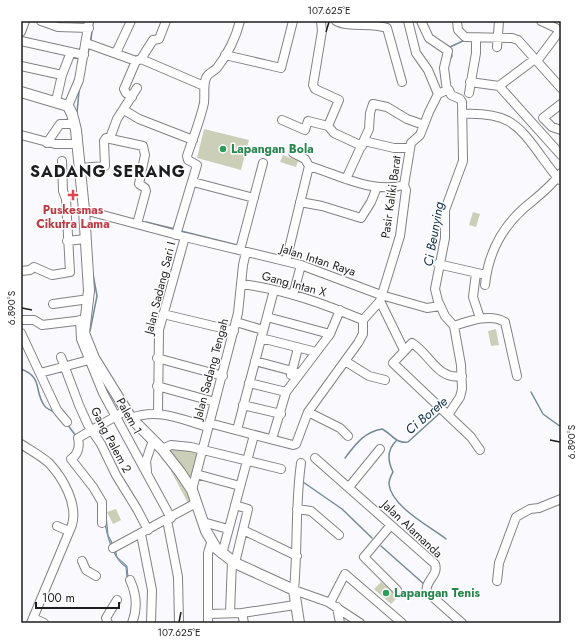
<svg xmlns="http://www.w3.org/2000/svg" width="582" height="644" font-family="Jost,sans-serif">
  <rect width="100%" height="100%" fill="#fafafe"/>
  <!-- green -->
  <path fill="#cccfb8" d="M204 129 249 140 241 170 197 158Z
    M283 155 298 161 296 167 280 162Z
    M473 212 480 214 476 227 469 225Z
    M496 329 499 345 491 346 488 331Z
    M171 447 201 451 191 486 164 450Z
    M175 469 194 502 189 505 171 471Z
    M116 509 121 520 113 524 107 512Z
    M381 582 398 597 391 604 374 589Z"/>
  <!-- water -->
  <path fill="#9bb7cd" stroke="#758998" d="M75 447 78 448 74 460 98 490 105 503 108 535 115 548 117 557 127 566 128 577 132 579C139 596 139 605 134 623L137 595 131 580 127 578 126 567C112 559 105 530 104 515 103 511 105 506 103 502 98 486 81 474 72 459Z"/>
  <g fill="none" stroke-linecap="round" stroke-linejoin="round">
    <!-- stream -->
    <path stroke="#758998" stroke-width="1.5" d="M91 40 93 22
      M446 45 450 47 452 56 450 59
      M450 47 465 40
      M85 66 89 49
      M77 113 79 91
      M146 222 175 229
      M181 231 237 245
      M90 331 97 296 93 274
      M21 369C43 377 34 391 44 405 46 409 51 410 54 412
      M531 392 543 414 561 427
      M67 424 76 436
      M396 441C387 450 387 460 393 472 391 476 389 479 389 484 391 506 429 526 446 539
      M345 458C356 444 364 432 382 429 392 434 396 444 408 442L441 412
      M303 482 342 509 372 538
      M381 546 425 585"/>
    <defs>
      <path id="minor" d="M41 21 58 27 89 28
        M321 21 322 31 313 85 315 89 339 100 328 126
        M336 21C349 28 372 22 387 28L402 82
        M408 21 416 53 428 70 438 94
        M421 21 429 38 448 51 444 68 447 91
        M457 21 458 30 465 37 512 38 518 40 561 88
        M541 21 556 28
        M21 32 25 21
        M21 41 84 55
        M86 43 136 61 141 59 153 40 159 39 166 21
        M497 47 499 21
        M116 53 131 21
        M225 55 281 68 293 21
        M141 59 204 86
        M537 61 558 33
        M21 66 62 75 56 101
        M62 75 71 52
        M470 82 499 86 561 155
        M499 86 535 59
        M469 93 476 53V38
        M132 97 126 93 124 89 136 61
        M561 104 543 118 552 127 561 130
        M68 106 79 80 89 21
        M124 110 139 119 193 140
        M462 114C506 112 517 122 541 156 547 164 553 173 560 180
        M282 120 305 130 308 121 328 126 334 133 362 146
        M21 135 55 144H78
        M110 138 117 119 137 88
        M364 141 394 148H410
        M47 143 60 124H75
        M293 153 305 159 309 166C339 175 372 194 404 185
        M80 168 105 166 104 141 106 138 143 146 145 155 139 184 145 188 146 191 137 224
        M346 179 369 129 370 113 373 104 387 107 407 119 424 125
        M193 182 254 198
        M300 202 322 206 361 218 371 202 377 187
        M84 210 185 237 301 265 381 295 427 308 440 306
        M176 235 197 165 188 160 187 156C193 138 200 121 204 103 205 95 203 86 206 78 208 73 213 72 217 68 227 55 236 37 240 21
        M67 241 85 239
        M240 250 263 163
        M286 261 309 166
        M438 264 486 275
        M21 271 30 270 34 267 52 275 70 272 66 199 63 191 62 161
        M476 273 473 297 480 318
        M241 284C284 289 324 304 363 320
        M485 285C488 255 501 229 523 209 537 197 550 188 561 173
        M293 295 301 265
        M380 301 404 350
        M53 304 89 299
        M163 314 234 331
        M267 317 330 334
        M21 320H34L42 325 84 320
        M80 320 81 339 103 393 171 518
        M236 322 263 330
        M454 326C469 321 490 313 505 322L517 376
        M21 333 57 410 67 422
        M261 338 316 352
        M61 357 79 405 88 425 101 444 116 475 137 509 148 530
        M157 358 223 376
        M255 361 300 373
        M345 361 369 376 385 380
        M40 373 89 360
        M291 375 298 348
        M462 376C438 381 430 354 412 343L393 363 471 437 480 450
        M249 383 286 392
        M157 386 215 402
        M243 405 281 414
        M308 412 340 428 348 436
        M158 413 159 330 185 237
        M448 415 460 397 462 389 461 365 454 326 445 316 438 301 435 289 445 238V210L463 161 462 102 460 99 451 95 449 90
        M131 418C159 408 180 419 208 427
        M209 423 293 445 296 444 308 412 358 343 363 334V320L380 301 400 236 406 190 404 185 411 143 420 135 429 112 438 94 447 90
        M237 430 274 290
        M272 439 286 392 330 334 340 310
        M21 444C30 450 41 456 49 463 63 478 78 504 72 525L31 623
        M162 449 171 445 191 447 281 469
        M315 458 435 564C439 576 424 581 427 592L462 623
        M301 463C295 505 298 547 294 590L328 602 360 623
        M147 471 146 461 153 440
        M196 474 240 486
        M349 487 380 449
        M192 490 238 313 243 265 246 252
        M235 505 248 509 235 563
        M297 509 311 511 339 535
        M167 520 178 577 179 623
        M203 522 228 529
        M102 523V502L93 487 71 459C78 455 80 446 78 438L125 411
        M391 525 364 557 397 590
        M57 526 69 531
        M243 530 297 556
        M141 534 152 590 151 623
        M113 548 196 503
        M222 554 254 435
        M82 561 86 570 96 576
        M130 580C137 595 138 608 132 623
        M497 581 499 563 516 517 530 509 539 508 561 499
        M330 603 345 574 402 623
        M337 607 340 623
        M230 613 232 561
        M242 613 244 623
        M208 614 242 613 295 605
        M33 618 44 623
        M108 623 106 618 117 600
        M208 623V553L211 543"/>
      <path id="major" d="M21 92 68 106 72 114 76 130 84 210 89 291 84 333 94 358 131 418 162 449 180 472 192 490 206 531 216 548 235 563 294 590 299 623"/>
    </defs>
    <!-- minor casing -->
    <use href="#minor" stroke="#828285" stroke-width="10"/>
    <!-- major casing -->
    <use href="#major" stroke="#828285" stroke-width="12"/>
    <!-- minor -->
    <use href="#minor" stroke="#fff" stroke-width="8"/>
    <!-- major -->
    <use href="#major" stroke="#fff" stroke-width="10"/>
  </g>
  <!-- ticks -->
  <path fill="none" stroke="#1c1d1e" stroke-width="1.5" d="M326 32 329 22M22 308 32 310M550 440 560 442M179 622 181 612"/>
  <!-- markers -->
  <g fill="#2e9e5b" stroke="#fff" stroke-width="1.5">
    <circle cx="223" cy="149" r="4"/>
    <circle cx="386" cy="593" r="4"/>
  </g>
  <path fill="#e0444e" stroke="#fff" stroke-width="1.5" d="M71 189h4v4h4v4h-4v4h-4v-4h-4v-4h4z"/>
  <g text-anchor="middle" stroke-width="3" stroke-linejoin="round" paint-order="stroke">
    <!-- leisure labels -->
    <g font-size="12" font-weight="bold" fill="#27864d" stroke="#fff" text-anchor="start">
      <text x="231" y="153">Lapangan Bola</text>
      <text x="394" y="597">Lapangan Tenis</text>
    </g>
    <!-- street labels -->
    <g font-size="12" fill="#1c1d1e" stroke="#fff">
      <text transform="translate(391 197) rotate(-82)" y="4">Pasir Kaliki Barat</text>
      <text transform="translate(318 260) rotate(18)" y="4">Jalan Intan Raya</text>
      <text transform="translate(294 284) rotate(15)" y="4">Gang Intan X</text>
      <text transform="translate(160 288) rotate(-76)" y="4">Jalan Sadang Sari I</text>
      <text transform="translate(211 369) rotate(-75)" y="4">Jalan Sadang Tengah</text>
      <text transform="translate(129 416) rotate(61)" y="4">Palem 1</text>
      <text transform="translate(111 440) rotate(62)" y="4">Gang Palem 2</text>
      <text transform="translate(412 529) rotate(43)" y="4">Jalan Alamanda</text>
    </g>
    <!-- health labels -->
    <g font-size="12" font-weight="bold" fill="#be3a42" stroke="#fff">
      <text x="73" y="214">Puskesmas<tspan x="73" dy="14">Cikutra Lama</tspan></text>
    </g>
    <!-- water labels -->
    <g font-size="13" font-style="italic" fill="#092d45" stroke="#fff">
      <text transform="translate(433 234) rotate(-80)" y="5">Ci Beunying</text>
      <text transform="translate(426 415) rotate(-40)" y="5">Ci Borete</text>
    </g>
    <!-- district labels -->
    <g font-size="16" font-weight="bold" letter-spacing="1" fill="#1c1d1e" stroke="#fff">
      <text x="108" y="177">SADANG SERANG</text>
    </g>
  </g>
  <!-- border -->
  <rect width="582" height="644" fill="none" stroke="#ffffff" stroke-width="44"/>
  <!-- scale -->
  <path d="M36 602v6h83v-6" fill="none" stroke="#1c1d1e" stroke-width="2"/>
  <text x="42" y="602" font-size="12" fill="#1c1d1e" stroke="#ffffff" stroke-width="3" paint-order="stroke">100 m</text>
  <rect x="22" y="22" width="538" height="600" fill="none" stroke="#1c1d1e" stroke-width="1.5"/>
  <g font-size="10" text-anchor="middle" fill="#1c1d1e">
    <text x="329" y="14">107.625°E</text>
    <text transform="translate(11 308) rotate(-90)" y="4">6.890°S</text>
    <text transform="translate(571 442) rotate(-90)" y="4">6.890°S</text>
    <text x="179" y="636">107.625°E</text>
  </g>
</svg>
